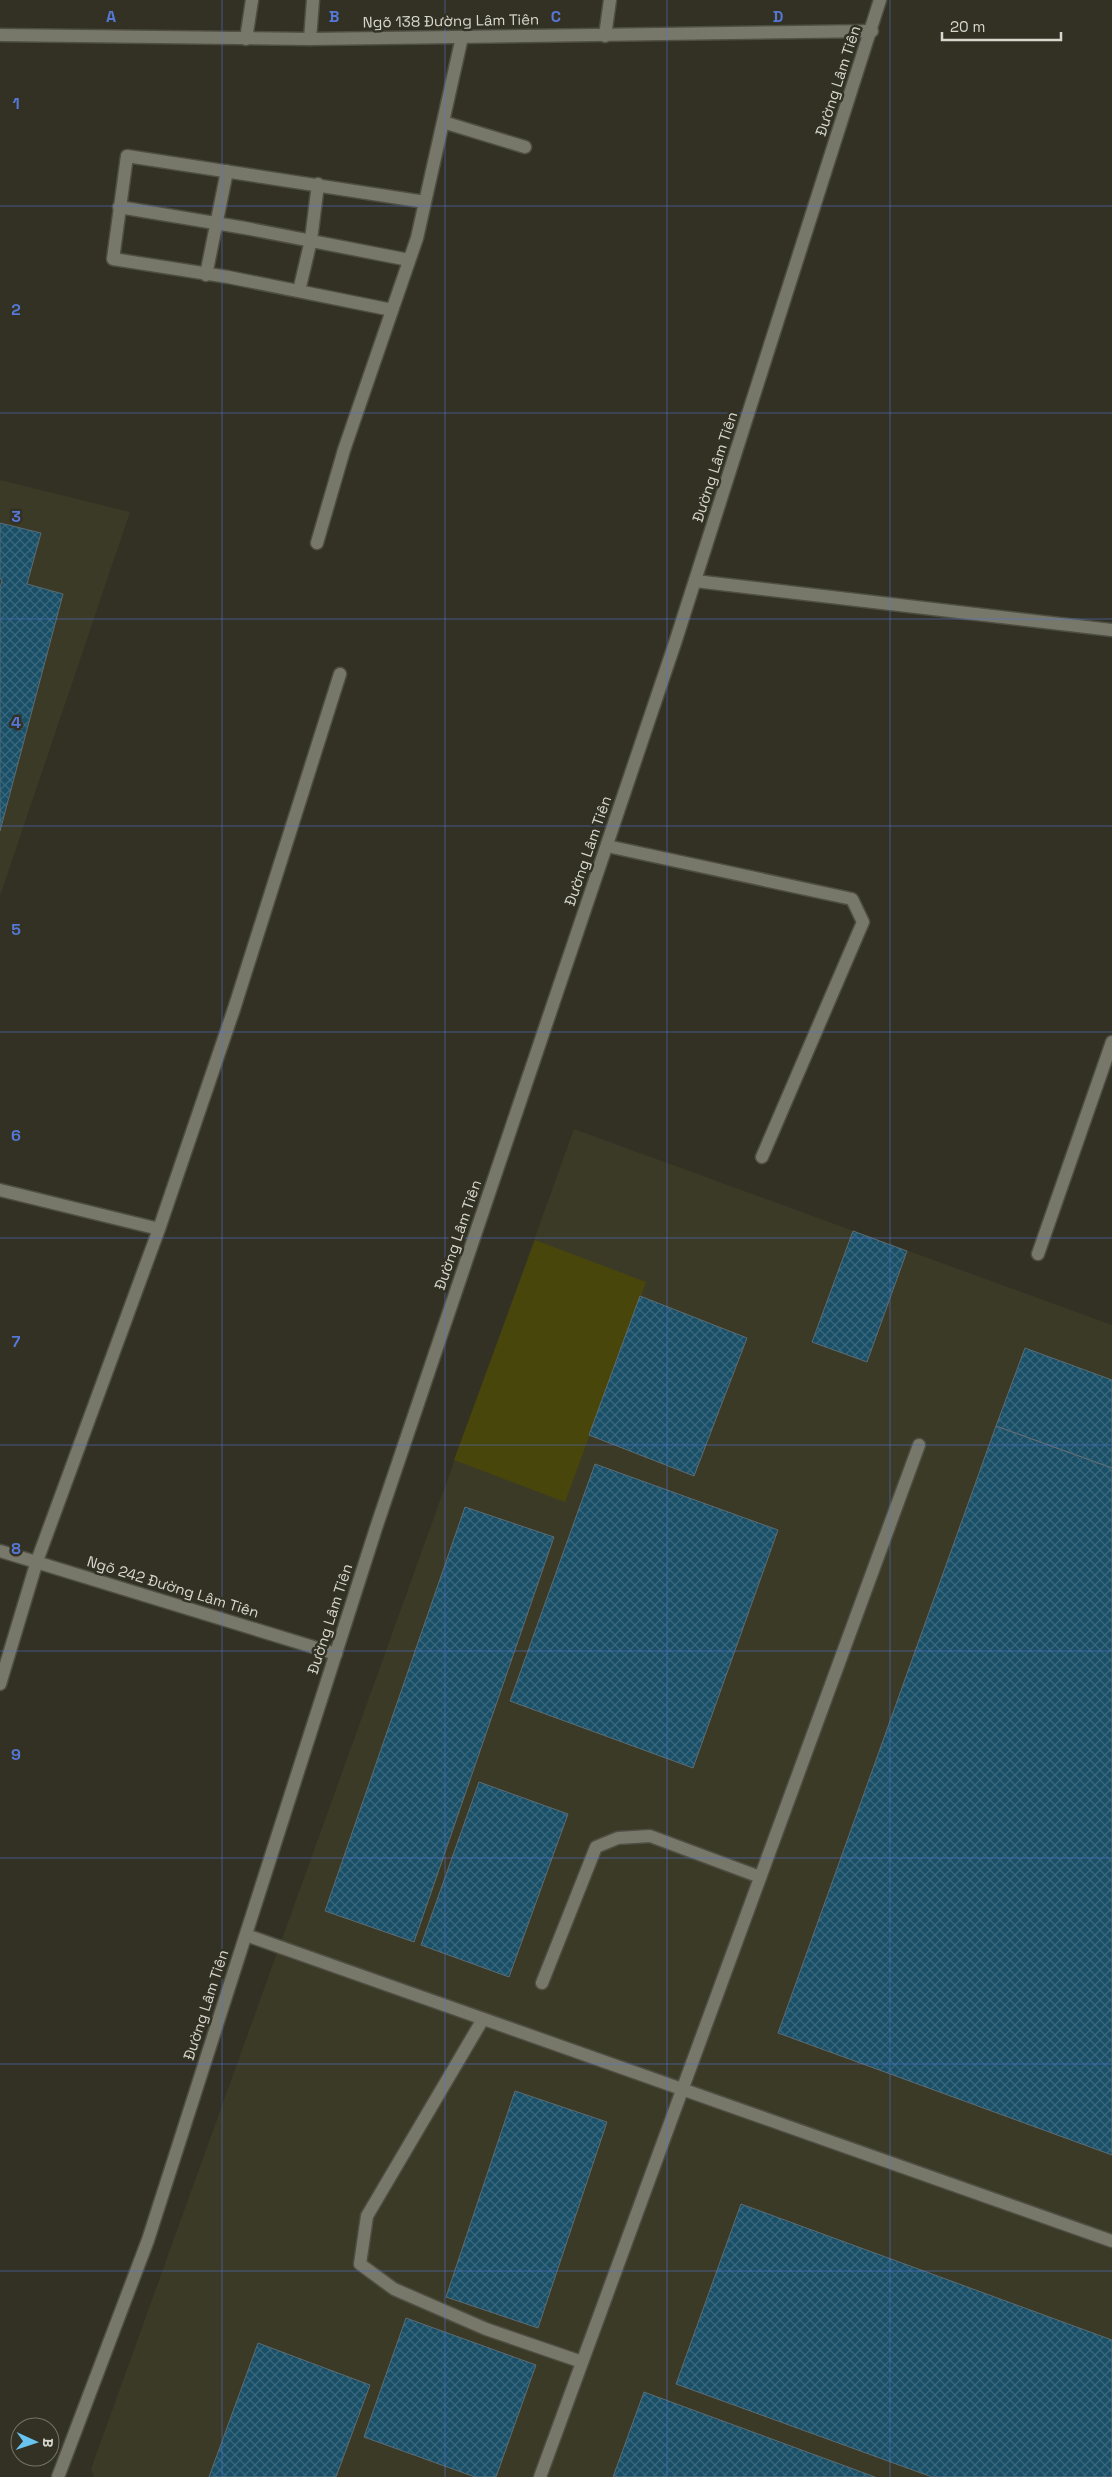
<svg xmlns="http://www.w3.org/2000/svg" width="1112" height="2477" font-family="'Space Grotesk',sans-serif">
  <defs>
    <pattern id="building-cross-hatch" width="8" height="8" patternUnits="userSpaceOnUse" patternTransform="scale(1.25)"><rect width="8" height="8" fill="#194f67"/><path d="M0 0l8 8M0 8l8-8" fill="none" stroke="#3a687c"/></pattern>
  </defs>
  <rect width="100%" height="100%" fill="#323124"/>
  <!-- built -->
  <path fill="#3b3a27" d="M0 480 130 512 0 896Z
    M574 1129 1112 1325V2477H94L91 2469Z"/>
  <!-- park -->
  <path fill="#49460c" d="M535 1240 646 1282 565 1502 454 1460Z"/>
  <!-- building -->
  <path fill="url(#building-cross-hatch)" stroke="#5c6b73" d="M0 523 41 533 27 584 63 594 0 831V588L2 580 0 579Z
    M853 1231 907 1251 867 1362 812 1342Z
    M640 1296 747 1338 694 1476 589 1435Z
    M1025 1348 1112 1380V1468L996 1426Z
    M996 1426 1112 1468V2155L778 2033Z
    M595 1464 778 1530 693 1768 510 1701Z
    M465 1507 554 1537 414 1942 325 1911Z
    M479 1782 568 1814 509 1977 421 1945Z
    M515 2091 607 2122 538 2328 446 2297Z
    M741 2204 1112 2340V2477H932L676 2384Z
    M406 2318 536 2365 496 2477H475L364 2437Z
    M258 2343 370 2385 336 2477H209Z
    M644 2392 875 2477H613Z"/>
  <g fill="none" stroke-linecap="round" stroke-linejoin="round">
    <defs>
      <path id="lane" d="M605 36 610 0
        M246 39 252 0
        M310 39 313 0
        M443 122 525 147
        M119 207 245 228 409 260
        M206 275 227 171
        M299 291 311 240 318 184
        M392 310 228 277 113 259 127 156 425 202
        M317 543 344 450 417 238 462 37
        M246 1935 1112 2241
        M542 1983 596 1847 618 1838 650 1836 760 1877
        M483 2019 367 2216 360 2264 394 2289 486 2329 582 2362
        M540 2477 919 1445"/>
      <path id="street" d="M0 35 310 39 872 31
        M695 581 1112 630
        M607 846 852 899 863 922 762 1157
        M0 1190 159 1229 37 1561 0 1684
        M159 1229 234 1009 340 674
        M1038 1254 1112 1042
        M0 1551 336 1654"/>
      <path id="secondary" d="M58 2477 148 2240 377 1525 675 643 880 0"/>
    </defs>
    <!-- lane casing -->
    <use href="#lane" stroke="#4f4e43" stroke-width="15"/>
    <!-- street casing -->
    <use href="#street" stroke="#4f4e43" stroke-width="15"/>
    <!-- secondary casing -->
    <use href="#secondary" stroke="#4f4e43" stroke-width="15"/>
    <!-- lane -->
    <use href="#lane" stroke="#78786a" stroke-width="12"/>
    <!-- street -->
    <use href="#street" stroke="#78786a" stroke-width="12"/>
    <!-- secondary -->
    <use href="#secondary" stroke="#78786a" stroke-width="12"/>
  </g>
  <!-- grid -->
  <path fill="none" stroke="#5577d5" stroke-width="1" stroke-opacity="0.55" d="M222 0V2477M445 0V2477M667 0V2477M890 0V2477M0 206H1112M0 413H1112M0 619H1112M0 826H1112M0 1032H1112M0 1238H1112M0 1445H1112M0 1651H1112M0 1858H1112M0 2064H1112M0 2271H1112"/>
  <g text-anchor="middle" stroke-width="5" stroke-linejoin="round" paint-order="stroke">
    <!-- street labels -->
    <g font-size="15" fill="#d7d7ce" stroke="#323124">
      <text transform="translate(451 21) rotate(-1)" y="5">Ngõ 138 Đường Lâm Tiên</text>
      <text transform="translate(838 81) rotate(-72)" y="5">Đường Lâm Tiên</text>
      <text transform="translate(715 467) rotate(-72)" y="5">Đường Lâm Tiên</text>
      <text transform="translate(588 851) rotate(-71)" y="5">Đường Lâm Tiên</text>
      <text transform="translate(458 1235) rotate(-71)" y="5">Đường Lâm Tiên</text>
      <text transform="translate(173 1587) rotate(17)" y="5">Ngõ 242 Đường Lâm Tiên</text>
      <text transform="translate(330 1619) rotate(-72)" y="5">Đường Lâm Tiên</text>
      <text transform="translate(206 2005) rotate(-72)" y="5">Đường Lâm Tiên</text>
    </g>
  </g>
  <g font-size="16" text-anchor="middle" font-weight="bold" fill="#5577d5" stroke="#323124" stroke-width="5" stroke-linejoin="round" paint-order="stroke">
    <text x="111" y="22">A</text>
    <text x="334" y="22">B</text>
    <text x="556" y="22">C</text>
    <text x="778" y="22">D</text>
    <text x="16" y="109">1</text>
    <text x="16" y="315">2</text>
    <text x="16" y="522">3</text>
    <text x="16" y="728">4</text>
    <text x="16" y="935">5</text>
    <text x="16" y="1141">6</text>
    <text x="16" y="1347">7</text>
    <text x="16" y="1554">8</text>
    <text x="16" y="1760">9</text>
  </g>
  <!-- north arrow -->
  <g transform="translate(35 2442) rotate(93)"><circle r="24" fill="#323124" stroke="#747368"/>
  <path d="M0-4L9 19L0 12L-9 19Z" fill="#69c4f0"/>
  <text y="-8" font-size="14" font-weight="bold" text-anchor="middle" fill="#d7d7ce">B</text>
  </g>
  <!-- scale -->
  <path d="M942 32v8h119v-8" fill="none" stroke="#d7d7ce" stroke-width="2.5"/>
  <text x="950" y="32" font-size="15" fill="#d7d7ce" stroke="#323124" stroke-width="4" paint-order="stroke">20 m</text>
</svg>
